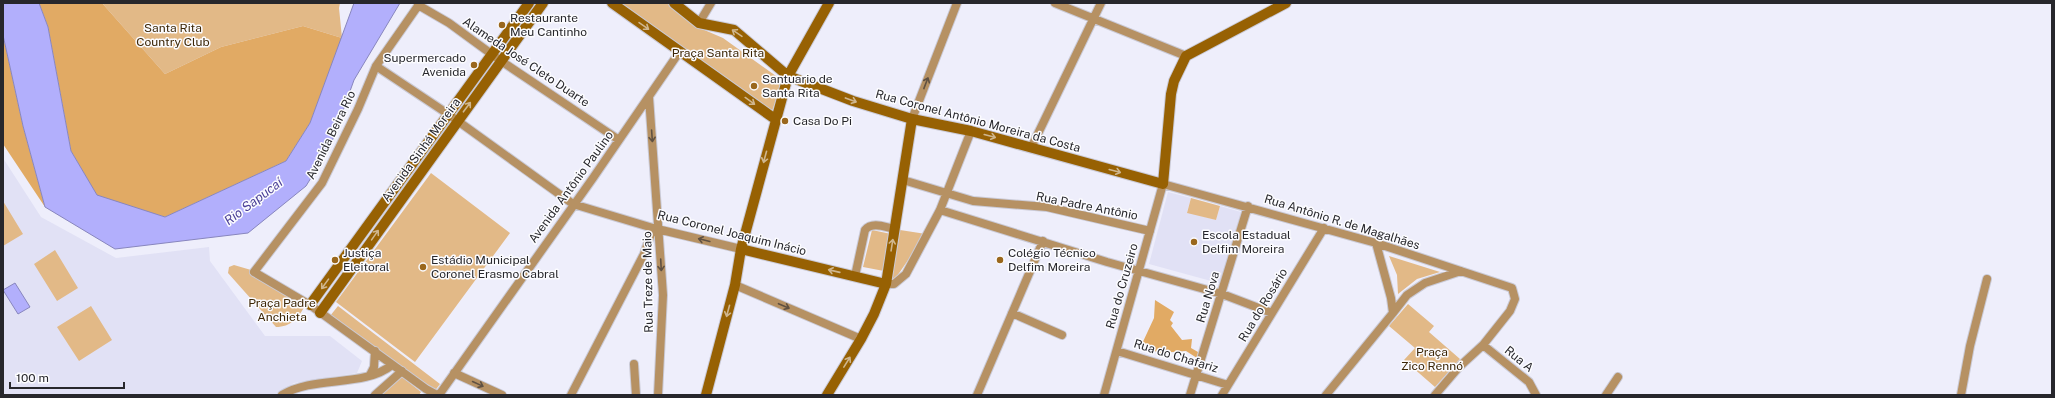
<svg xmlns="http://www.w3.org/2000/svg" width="2055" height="398" font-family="'Public Sans',sans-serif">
  <rect width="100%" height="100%" fill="#eeeefb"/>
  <!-- built -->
  <path fill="#e1e1f5" d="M3 158 41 217 116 258 209 247 210 261 265 336H330L362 361 357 373 294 383 275 395H3Z
    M1168 192 1191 198 1187 212 1216 220 1220 206 1241 212 1222 284 1149 264Z"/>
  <!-- green -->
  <path fill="#e2b987" d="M102 3H340L339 8 342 38 303 26 221 47 165 74Z
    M620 3H668L702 29 723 38 783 81 772 111Z
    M431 173 510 233 415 362 336 302Z
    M1191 198 1220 206 1216 220 1187 213Z
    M3 201 23 234 3 246Z
    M872 230 891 234 884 271 863 267Z
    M900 230 926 234 895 279H892Z
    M55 250 78 288 57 301 34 264Z
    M1389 256 1440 272 1417 279 1398 294 1397 275Z
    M234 265 251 270 305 306C298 318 291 327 276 327L228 273 229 267Z
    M1408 304 1434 326 1429 332 1460 359 1435 387 1404 360 1415 348 1389 326Z
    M91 306 112 340 79 361 57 327Z
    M338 306 440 384 434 392 330 316Z
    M401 376 421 392 419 395H382Z"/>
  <!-- forest -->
  <path fill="#e1aa64" d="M39 3H102L165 74 221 47 303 26 342 38 310 123 286 161 165 217 97 196 71 151 48 27Z
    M3 35 23 126 45 207 3 144Z
    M1155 300 1174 312 1170 320 1173 323 1171 326 1182 340 1192 339 1191 348 1198 352 1197 358 1186 351 1160 353 1141 346 1154 318Z"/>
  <!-- water -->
  <path fill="#b2affc" stroke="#8886be" d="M3 3H39L48 27 71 151 97 195 165 217 286 161 310 123 354 3H400L354 80 330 147 306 186 248 233 115 249 45 207 23 126 3 35Z
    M15 283 30 307 18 314 3 290Z"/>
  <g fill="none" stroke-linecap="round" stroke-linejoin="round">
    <defs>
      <path id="street" d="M420 3 376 66 358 109 322 183 254 272 310 305 426 389 437 395
        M1055 3 1186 56
        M418 5 449 23 501 61 619 140
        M699 23 711 3
        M376 66 448 114 573 204 653 228 741 249
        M649 97 663 295 658 395
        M912 119 957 3
        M1031 148 1101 3
        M903 180 973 201 1047 207 1150 231
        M940 210 1107 262 1222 294 1272 313
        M855 276 865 230C872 221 885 227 895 229
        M886 284H894L906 274 940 210 971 131
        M735 285 861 339
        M1012 313 1062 335
        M1393 313 1407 295 1425 283 1461 271
        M1483 345 1529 382 1536 395
        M1117 351 1228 385
        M634 364 636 395
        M454 373 502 395
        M370 375 374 367 375 351
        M282 395C315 375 363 388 392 365
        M375 395 402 371
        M439 395 593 178 680 51
        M571 395 644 254 653 228
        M977 395 1043 241
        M1104 395 1163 184 1376 243 1512 288 1515 299 1510 311 1483 345 1459 367 1435 395
        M1190 395 1248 206
        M1222 395 1324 228
        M1326 395 1393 313 1391 298 1376 243
        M1606 395 1618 377
        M1961 395 1970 346 1987 279"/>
      <path id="secondary" d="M612 3 775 119
        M674 3 699 23 734 30 788 76 853 101 912 119 971 131 1163 184 1171 94 1174 81 1186 56 1286 3
        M741 249 886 284
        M310 305 529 3
        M320 313 543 3
        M706 395 735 285 741 249 788 76 829 3
        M827 395 861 339 874 314 886 284 912 119"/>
    </defs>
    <!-- street casing -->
    <use href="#street" stroke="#cacad6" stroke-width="10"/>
    <!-- secondary casing -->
    <use href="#secondary" stroke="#cacad6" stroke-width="12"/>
    <!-- street -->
    <use href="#street" stroke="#b69163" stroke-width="8"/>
    <!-- secondary -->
    <use href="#secondary" stroke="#976103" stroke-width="10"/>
  </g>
  <!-- one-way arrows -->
  <defs><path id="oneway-shaft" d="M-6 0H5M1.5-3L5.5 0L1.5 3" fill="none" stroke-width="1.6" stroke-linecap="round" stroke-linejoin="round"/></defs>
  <g stroke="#cfb68e">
    <use href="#oneway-shaft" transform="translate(644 26) rotate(35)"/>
    <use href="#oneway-shaft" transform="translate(737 33) rotate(-146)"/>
    <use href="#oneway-shaft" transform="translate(851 100) rotate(20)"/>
    <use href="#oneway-shaft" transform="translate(750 101) rotate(36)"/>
    <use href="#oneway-shaft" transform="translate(467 107) rotate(-53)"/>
    <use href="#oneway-shaft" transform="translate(990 136) rotate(15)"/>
    <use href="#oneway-shaft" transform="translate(765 157) rotate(105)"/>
    <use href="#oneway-shaft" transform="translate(1115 171) rotate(15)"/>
    <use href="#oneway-shaft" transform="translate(375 235) rotate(-55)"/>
    <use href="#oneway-shaft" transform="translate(892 245) rotate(-81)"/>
    <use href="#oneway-shaft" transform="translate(834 271) rotate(-167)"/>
    <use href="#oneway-shaft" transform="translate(325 284) rotate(126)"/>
    <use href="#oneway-shaft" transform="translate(728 311) rotate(105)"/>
    <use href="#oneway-shaft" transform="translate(847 362) rotate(-58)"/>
  </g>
  <g stroke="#605142">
    <use href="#oneway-shaft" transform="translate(926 83) rotate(-69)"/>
    <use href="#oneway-shaft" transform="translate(652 136) rotate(86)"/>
    <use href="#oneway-shaft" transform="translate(704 240) rotate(-166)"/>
    <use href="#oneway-shaft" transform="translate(661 265) rotate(87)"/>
    <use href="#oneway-shaft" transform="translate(784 306) rotate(23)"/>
    <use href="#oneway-shaft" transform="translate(478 384) rotate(25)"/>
  </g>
  <!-- markers -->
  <g fill="#9a671c" stroke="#fcfcff" stroke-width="1.5">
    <circle cx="502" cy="25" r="4"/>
    <circle cx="474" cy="65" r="4"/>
    <circle cx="754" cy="86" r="4"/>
    <circle cx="785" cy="121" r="4"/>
    <circle cx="1194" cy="242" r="4"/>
    <circle cx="335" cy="260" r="4"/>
    <circle cx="1000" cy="260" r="4"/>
    <circle cx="423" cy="267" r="4"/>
  </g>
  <g text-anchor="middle" stroke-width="3" stroke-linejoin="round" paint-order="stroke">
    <!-- poi labels -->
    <g font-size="12" fill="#27272c" stroke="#fcfcff" text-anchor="start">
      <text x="510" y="22">Restaurante<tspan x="510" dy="14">Meu Cantinho</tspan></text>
      <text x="466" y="62" text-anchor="end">Supermercado<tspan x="466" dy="14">Avenida</tspan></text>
      <text x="762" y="83">Santuario de<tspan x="762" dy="14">Santa Rita</tspan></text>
      <text x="793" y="125">Casa Do Pi</text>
      <text x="1202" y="239">Escola Estadual<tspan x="1202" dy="14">Delfim Moreira</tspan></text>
      <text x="343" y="257">Justiça<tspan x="343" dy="14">Eleitoral</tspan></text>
      <text x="1008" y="257">Colégio Técnico<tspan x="1008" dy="14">Delfim Moreira</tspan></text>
      <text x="431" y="264">Estádio Municipal<tspan x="431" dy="14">Coronel Erasmo Cabral</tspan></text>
    </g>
    <!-- park labels -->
    <g font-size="12" fill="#3c2606" stroke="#fcfcff">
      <text x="173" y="32">Santa Rita<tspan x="173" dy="14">Country Club</tspan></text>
      <text x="718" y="57">Praça Santa Rita</text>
      <text x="282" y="307">Praça Padre<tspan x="282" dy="14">Anchieta</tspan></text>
      <text x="1432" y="356">Praça<tspan x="1432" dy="14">Zico Rennó</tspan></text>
    </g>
    <!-- street labels -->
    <g font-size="12" fill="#27272c" stroke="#fcfcff">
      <text transform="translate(526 62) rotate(34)" y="4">Alameda José Cleto Duarte</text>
      <text transform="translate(978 121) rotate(15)" y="4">Rua Coronel Antônio Moreira da Costa</text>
      <text transform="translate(331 135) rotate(-64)" y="4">Avenida Beira Rio</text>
      <text transform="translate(421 150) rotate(-54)" y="4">Avenida Sinhá Moreira</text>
      <text transform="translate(571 187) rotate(-54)" y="4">Avenida Antônio Paulino</text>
      <text transform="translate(1087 206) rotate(11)" y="4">Rua Padre Antônio</text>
      <text transform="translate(1342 222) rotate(17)" y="4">Rua Antônio R. de Magalhães</text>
      <text transform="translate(732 233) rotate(14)" y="4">Rua Coronel Joaquim Inácio</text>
      <text transform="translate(648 282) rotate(-91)" y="4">Rua Treze de Maio</text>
      <text transform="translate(1122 286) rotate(-74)" y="4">Rua do Cruzeiro</text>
      <text transform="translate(1208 297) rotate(-73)" y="4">Rua Nova</text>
      <text transform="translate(1263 305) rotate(-59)" y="4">Rua do Rosário</text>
      <text transform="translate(1176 356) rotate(17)" y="4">Rua do Chafariz</text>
      <text transform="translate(1519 359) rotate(39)" y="4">Rua A</text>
    </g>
    <!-- water labels -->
    <g font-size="13" font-style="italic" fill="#4b4098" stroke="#fcfcff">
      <text transform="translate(253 201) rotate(-37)" y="5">Rio Sapucaí</text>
    </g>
  </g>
  <!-- border -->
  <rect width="2055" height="398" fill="none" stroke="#27272c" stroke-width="8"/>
  <!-- scale -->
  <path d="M10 382v6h114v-6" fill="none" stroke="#27272c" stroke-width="2"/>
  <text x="16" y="382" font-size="12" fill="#27272c" stroke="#fcfcff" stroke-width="3" paint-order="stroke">100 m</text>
</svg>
